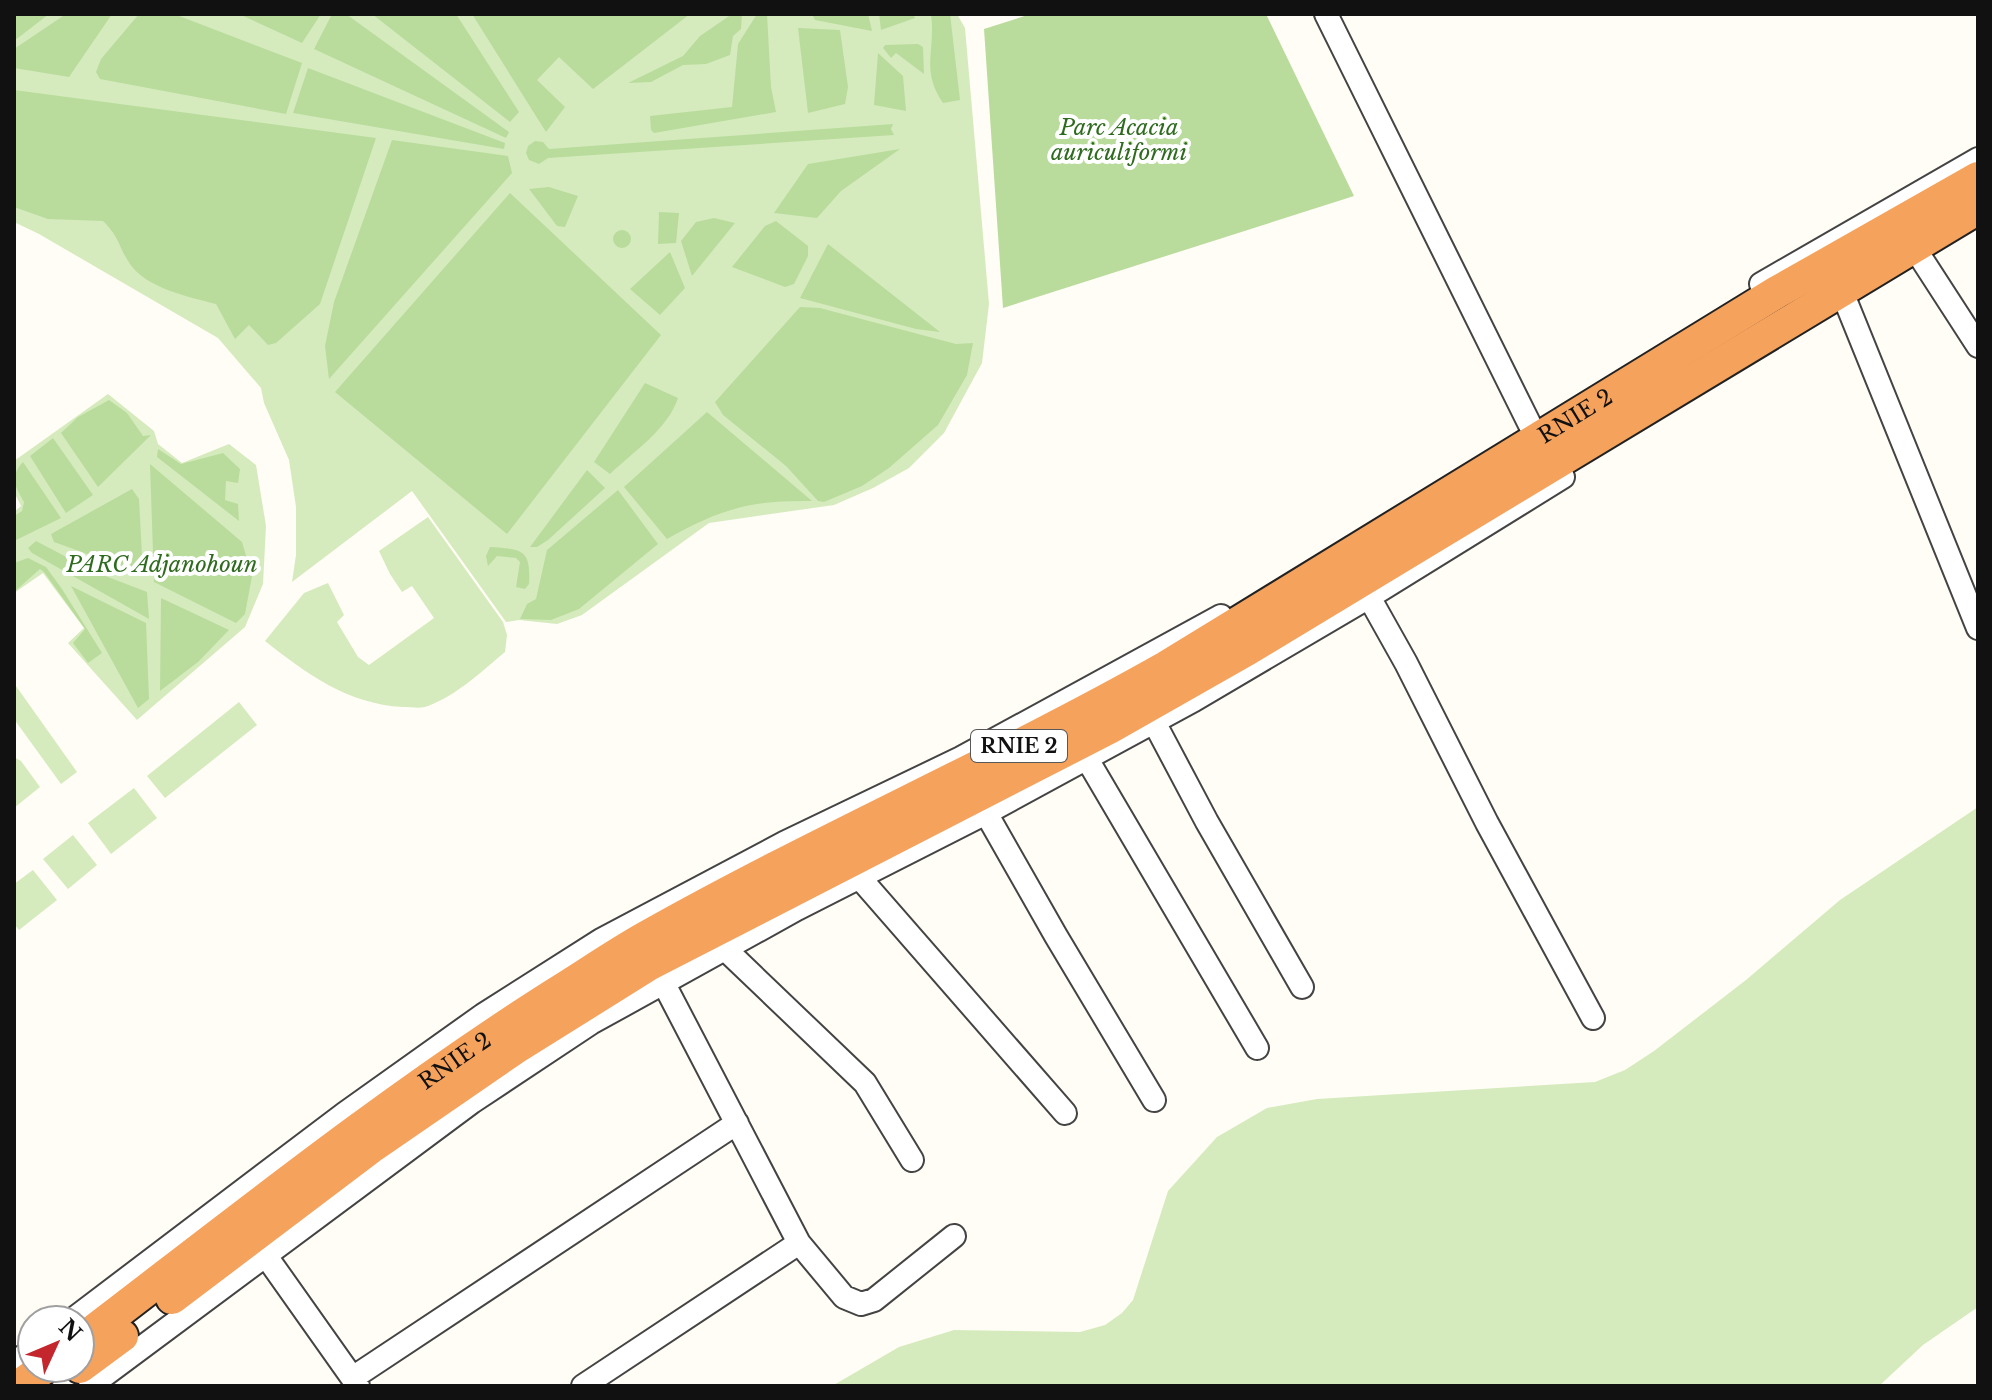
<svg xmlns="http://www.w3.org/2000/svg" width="1992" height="1400" font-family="'Libre Baskerville',serif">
  <rect width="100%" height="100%" fill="#fffdf5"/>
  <!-- green -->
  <path fill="#d5ebbd" d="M14 14H957L965 28 989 304 982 363 944 433 909 468 873 488 834 505 709 523 582 615 557 624 519 620 506 622 412 491 292 582 296 555V507L289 460 264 403 261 388 218 338 39 234 14 222Z
    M108 394 154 431 158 444 182 463 229 444 256 465 266 526 263 584 245 627 137 720 68 643 84 628 43 573 14 593V512L21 506 14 492V461Z
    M428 517 503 622 507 635 505 652C481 672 457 695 428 706 421 709 412 707 403 707 347 704 307 674 265 641L304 593 328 583 344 615 337 622 358 657 369 665 434 618 412 586 402 592 390 574 379 551Z
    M16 686 77 772 61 784 14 719Z
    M239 702 257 725 165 798 147 776Z
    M14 757 21 761 40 787 14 808Z
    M134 788 157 818 111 854 88 823Z
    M1978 807V1307L1923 1345 1879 1386H832L899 1347 954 1330 1080 1332 1105 1325 1122 1313 1133 1300 1168 1191 1217 1137 1267 1108 1317 1099 1595 1082 1625 1070 1654 1051 1746 980 1840 900Z
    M73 835 97 865 68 889 43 859Z
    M33 870 57 900 19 930 14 924V884Z"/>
  <!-- forest -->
  <path fill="#b9dc9c" d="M14 14H49L14 41Z
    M66 14H112L69 77 14 68V49Z
    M139 14H174L302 63 286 114 100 79 96 72 101 59Z
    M239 14H321L302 43Z
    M332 14H346L509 132 506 138 314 49Z
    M372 14H456L519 112 510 122Z
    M472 14H690L593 89 559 57 537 80 565 107 546 132Z
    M732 14H742L741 29 733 36 730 55 706 64 683 65 651 82 628 83 683 56 700 36Z
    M757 14H767L771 87 776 112 654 133 651 130 650 116 732 107 738 44Z
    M812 14H868L872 31 815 20Z
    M879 14H913L915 18 881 30Z
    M931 14H950L960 100 943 103C920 69 936 51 931 14Z
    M1031 14H1266L1354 196 1003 308 984 29Z
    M798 28 840 30 848 87 845 104 808 113Z
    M918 44 923 47 924 74 896 53 891 58 883 48 885 45Z
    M878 53 903 76 906 111 874 105Z
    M308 68 505 143 504 149 293 113Z
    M14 90 376 138 320 304 276 343 268 345 249 325 235 339 216 304C189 297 146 288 130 264 118 246 120 238 103 221L48 219 14 207Z
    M893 124 891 129 894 135 548 158 539 164 529 160 526 153 528 146 535 141 543 142 549 149Z
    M392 140 508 156 512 173 329 379 325 346 334 302Z
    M900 149 841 191 817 218 774 213 808 164Z
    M549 187 578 196 565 227 557 226 529 189Z
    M510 193 661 335 507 534 335 392Z
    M659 212 679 213 676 243 658 244Z
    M714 218 735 223 692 276 681 241 696 222Z
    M776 221 808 246V256L794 284 785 287 732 267 765 226Z
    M613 239a9 9 0 1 1 18 0a9 9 0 1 1-18 0Z
    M828 244 940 332 916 329 800 298Z
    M670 252 685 288 660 315 630 289Z
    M800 307 820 308 956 344 973 343 967 375 938 425 889 468 862 486 824 502 818 501 786 466 723 415 715 402Z
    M645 383 678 398C668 429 633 452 610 474L594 462Z
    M109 400 127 413 143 436 151 435 98 487 61 433 78 417Z
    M707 412 812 501C751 500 720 509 667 539L624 487Z
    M53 438 93 495 66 513 30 456Z
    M158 449 181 464 223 453 240 469 238 483 226 481 225 500 238 504 239 521 157 457Z
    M23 462 61 518 14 541V516L22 511 24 502C15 486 9 477 23 462Z
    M150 464 242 542 252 576 245 614 236 623 154 582Z
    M587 470 605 488 548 540 537 547H530Z
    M132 489 139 499 143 574 54 542 51 534Z
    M618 490 658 544 579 609 551 620 520 619 527 604 536 599 547 550Z
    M36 541 95 572 147 592 149 619 32 553 28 548Z
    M490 547C523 549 531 550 529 584L525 589 516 587 520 562 516 558 497 556 488 566 486 556Z
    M28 558 46 567 62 589 102 653 88 663 73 643 85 629 44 572 40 569 14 592V563Z
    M71 586 146 623 149 699 138 708Z
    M161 598 229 630 198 662 160 691Z"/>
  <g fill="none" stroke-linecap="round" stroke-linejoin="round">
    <defs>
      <path id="minor" d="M1326 14 1530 425
        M1921 258 1978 346
        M1761 284 1978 159
        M1846 302 1978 628
        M1369 597 1406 663 1487 823 1593 1018
        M1154 722 1207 822 1302 987
        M1087 759 1257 1048
        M986 813 1056 936 1154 1100
        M859 877 1065 1113
        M725 949 865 1083 912 1160
        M663 982 799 1243 844 1297 861 1304 874 1300 954 1236
        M266 1256 358 1386
        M72 1320 344 1114 483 1015 601 940 784 843 961 758 1221 616
        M14 1363 32 1350
        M354 1377 737 1123
        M90 1386 472 1102 591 1023 797 909 986 813 1194 700 1369 597 1563 477
        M583 1386 799 1243"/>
      <g id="highway">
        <path d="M172 1298 373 1146 514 1049 650 964 1109 728 1248 649 1978 208"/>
        <path id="s1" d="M80 1341C236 1222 388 1100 553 995 584 976 614 955 646 937 816 841 996 763 1166 667L1777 292 1978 178"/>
        <path d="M80 1367 122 1336"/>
        <path d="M19 1386 44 1368"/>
      </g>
    </defs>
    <!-- minor casing -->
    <use href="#minor" stroke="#444" stroke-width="26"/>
    <!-- highway casing -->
    <use href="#highway" stroke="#222" stroke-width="36"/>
    <!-- minor -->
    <use href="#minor" stroke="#fff" stroke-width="22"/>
    <!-- highway -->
    <use href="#highway" stroke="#f5a25d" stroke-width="32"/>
  </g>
  <g text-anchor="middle" stroke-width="8" stroke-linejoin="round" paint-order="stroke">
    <!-- shield labels -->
    <rect fill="#fff" stroke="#585858" stroke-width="2" x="971" y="730" width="96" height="32" rx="6"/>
    <g font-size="20" font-weight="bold" fill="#111">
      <text x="1019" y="753">RNIE 2</text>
    </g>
    <!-- park labels -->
    <g font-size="22" font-style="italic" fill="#2f6b1f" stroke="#fff">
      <text x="1119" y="135">Parc Acacia<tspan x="1119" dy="25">auriculiformi</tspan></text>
      <text x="162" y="572">PARC Adjanohoun</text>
    </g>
    <!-- street labels -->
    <g font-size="22" fill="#111" stroke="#fff">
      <text dy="8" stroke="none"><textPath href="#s1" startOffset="1762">RNIE 2</textPath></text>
      <text dy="8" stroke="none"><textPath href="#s1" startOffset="468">RNIE 2</textPath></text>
    </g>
  </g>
  <!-- border -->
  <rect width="1992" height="1400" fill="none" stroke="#111111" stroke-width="32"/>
  <!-- north arrow -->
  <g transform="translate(56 1344) rotate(46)"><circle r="38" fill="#ffffff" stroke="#a0a0a0" stroke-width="2"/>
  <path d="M0-6L14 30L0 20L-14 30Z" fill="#c4262e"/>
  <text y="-12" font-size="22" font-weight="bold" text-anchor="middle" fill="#111111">N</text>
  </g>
</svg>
